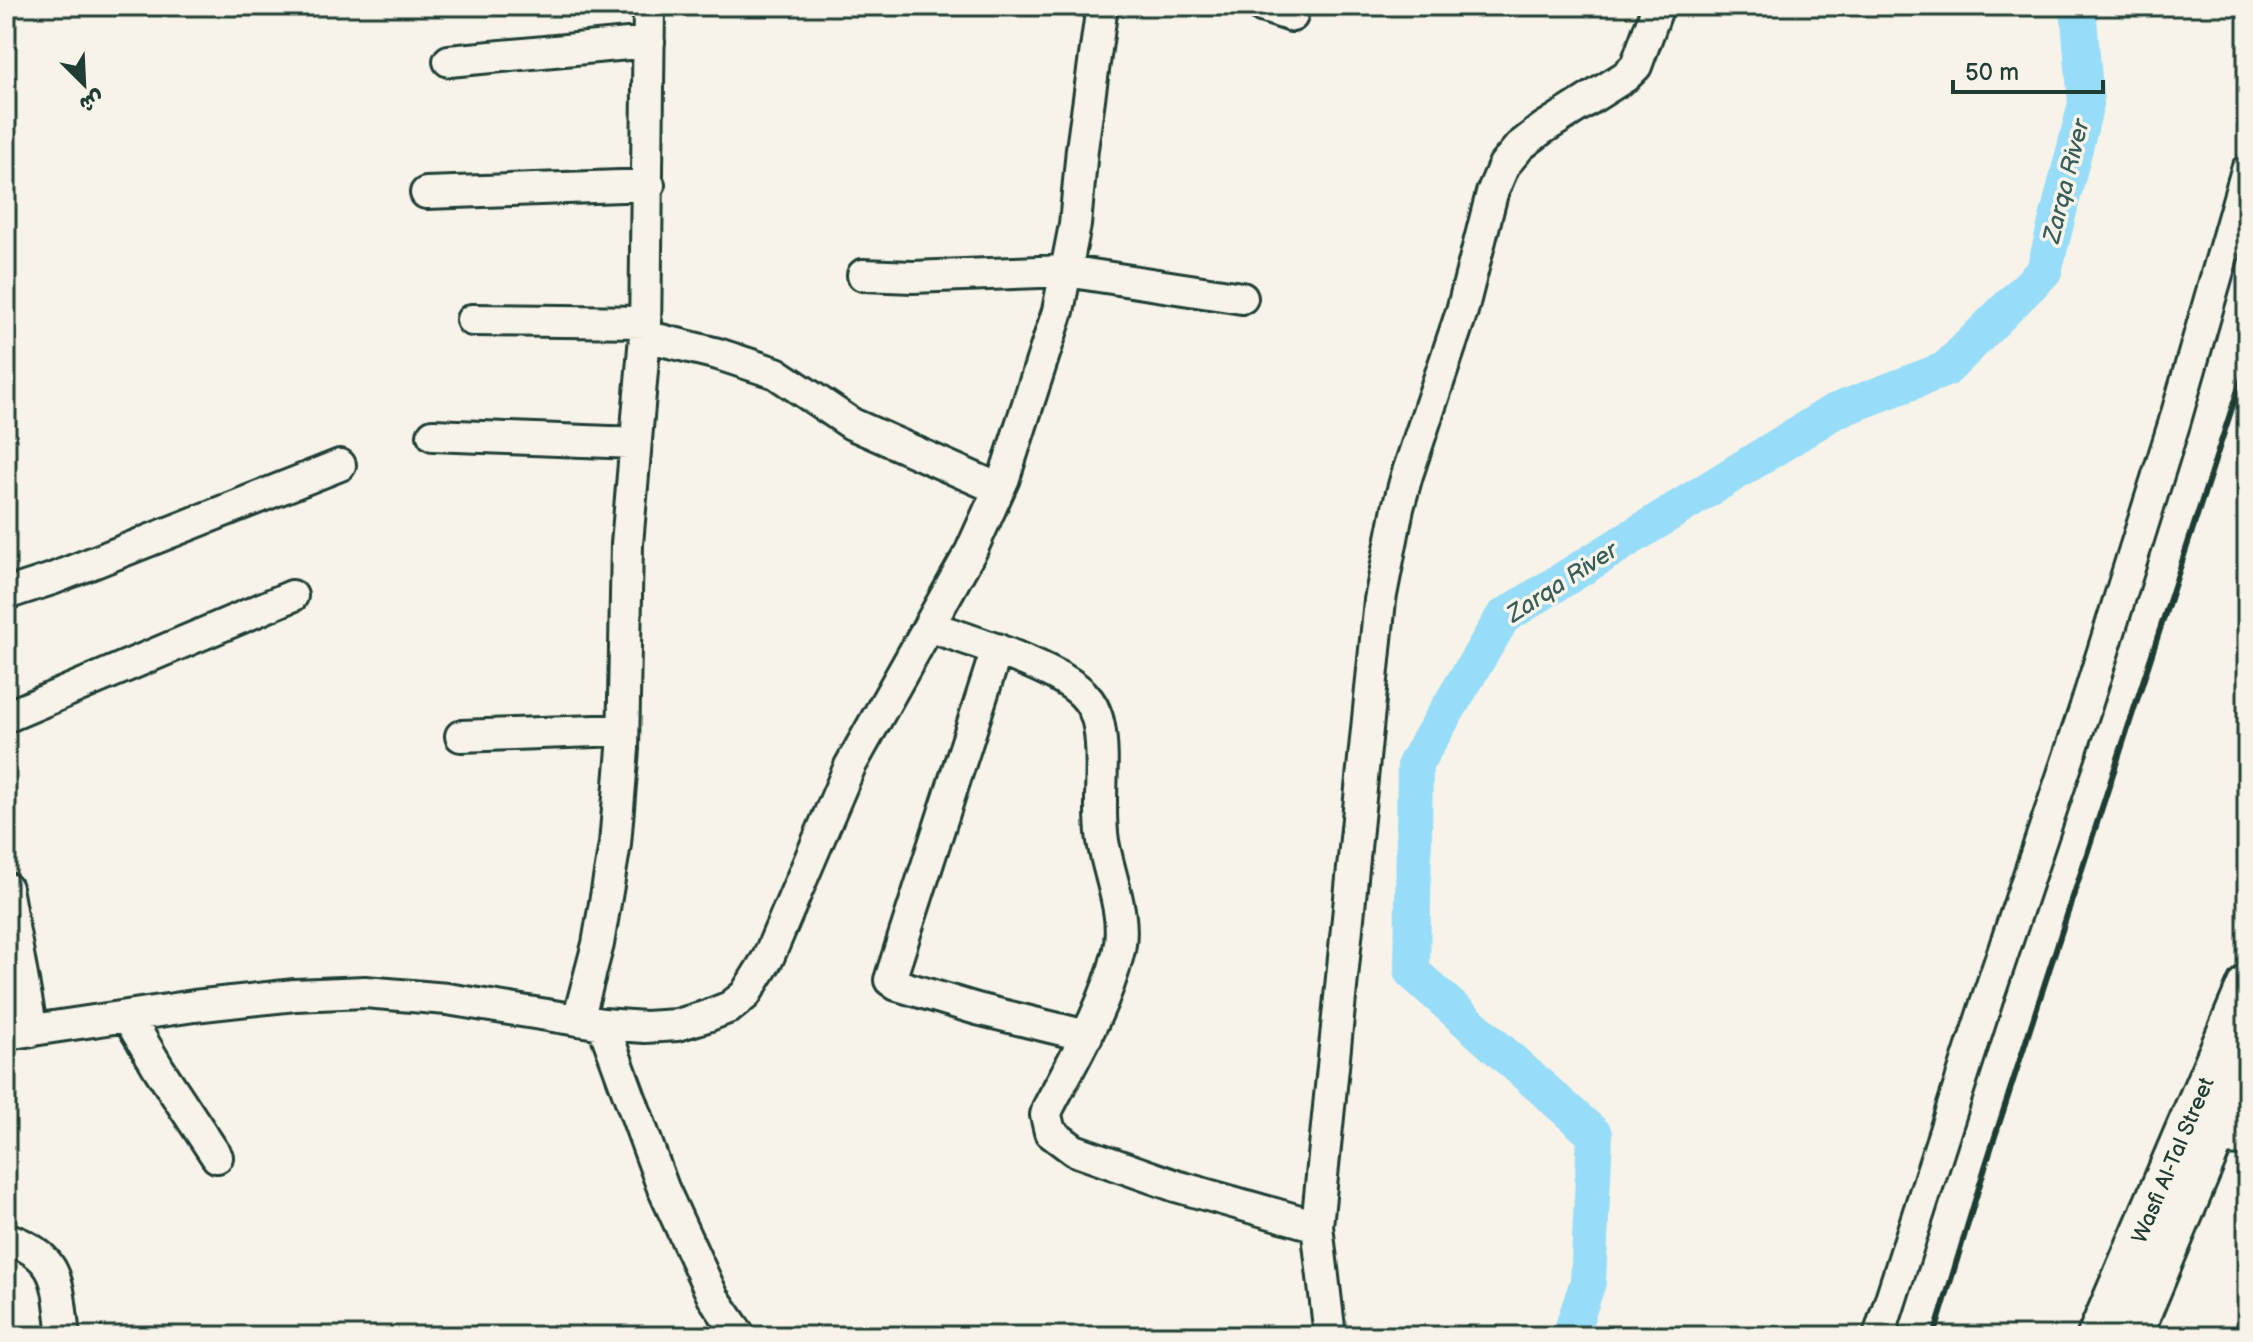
<svg xmlns="http://www.w3.org/2000/svg" width="2253" height="1342" font-family="'Balsamiq Sans','Playpen Sans Arabic',sans-serif">
  <rect width="100%" height="100%" fill="#f7f3e8"/>
  <filter id="ink" filterUnits="userSpaceOnUse"><feTurbulence type="fractalNoise" baseFrequency=".0125" numOctaves="2"/><feDisplacementMap in="SourceGraphic" scale="16" xChannelSelector="R" yChannelSelector="G"/><feConvolveMatrix kernelMatrix="1 2 1 2 8 2 1 2 1" color-interpolation-filters="sRGB"/></filter>
  <g filter="url(#ink)">
    <g fill="none" stroke-linecap="round" stroke-linejoin="round">
      <!-- river -->
      <path stroke="#97dcf9" stroke-width="36" d="M1570 1336 1588 1282 1595 1135 1412 972 1415 764 1503 617 1833 412 1946 369 2044 271 2086 104 2078 6"/>
      <defs>
        <path id="minor" d="M1261 6 1292 16
          M449 61 649 42
          M426 193 649 185
          M863 275 913 277 1066 271 1242 298
          M472 320 646 322
          M645 336 718 354 776 373 852 424 999 489
          M433 435 635 443
          M6 594 52 579 340 465
          M929 626C970 641 1054 665 1083 694 1092 703 1097 715 1099 726 1106 765 1097 803 1103 841 1109 877 1128 917 1118 954 1104 1010 1074 1058 1048 1108L1046 1115 1050 1132 1074 1150 1176 1186 1317 1226 1330 1336
          M997 649 890 980 897 985 977 1009 1087 1036
          M6 717 292 596
          M461 736 623 730
          M6 888 32 1031
          M128 1017 159 1069 217 1157
          M578 1020 598 944 615 844 623 749 627 544 645 336 649 6
          M603 1024 663 1188 713 1297 740 1336
          M6 1034 194 1006 295 995 365 992 447 999 603 1024 645 1027 677 1025 707 1016 730 1007 745 995 768 958 850 766 971 551 1004 478 1058 311 1075 225 1082 149 1102 6
          M2215 1139 2247 1140
          M1317 1226 1380 600 1398 508 1407 475 1462 311 1492 193 1504 165 1520 146 1542 129 1626 76 1636 66 1658 6
          M6 1238C62 1257 57 1284 64 1336
          M1879 1336 1988 997 2085 709 2174 424 2247 170"/>
        <path id="major" d="M2097 1336 2247 985
          M2132 1336 2247 1061"/>
      </defs>
      <!-- minor casing -->
      <use href="#minor" stroke="#1f3d34" stroke-width="36"/>
      <!-- major casing -->
      <use href="#major" stroke="#1f3d34" stroke-width="44"/>
      <!-- minor -->
      <use href="#minor" stroke="#f7f3e8" stroke-width="30"/>
      <!-- major -->
      <use href="#major" stroke="#f7f3e8" stroke-width="38"/>
      <!-- rail -->
      <path stroke="#1f3d34" stroke-width="6" d="M1934 1336 1986 1164 2247 362"/>
    </g>
  </g>
  <g text-anchor="middle" stroke-width="7" stroke-linejoin="round" paint-order="stroke">
    <!-- street labels -->
    <g font-size="22" fill="#1f3d34" stroke="#f7f3e8">
      <text transform="translate(2172 1160) rotate(-67)" y="8">Wasfi Al-Tal Street</text>
    </g>
    <!-- water labels -->
    <g font-size="24" font-style="italic" fill="#375d5b" stroke="#f7f3e8">
      <text transform="translate(2066 181) rotate(-76)" y="8">Zarqa River</text>
      <text transform="translate(1562 582) rotate(-33)" y="8">Zarqa River</text>
    </g>
  </g>
  <!-- margin -->
  <rect width="2253" height="1342" fill="none" stroke="#f7f3e8" stroke-width="32"/>
  <rect x="16" y="16" width="2221" height="1310" fill="none" stroke="#1f3d34" stroke-width="3" filter="url(#ink)"/>
  <!-- north arrow -->
  <g transform="translate(84 84) rotate(156)" stroke="#f7f3e8" stroke-width="6" paint-order="stroke">
  <path d="M0-6L14 30L0 20L-14 30Z" fill="#1f3d34"/>
  <text y="-12" font-size="22" font-weight="bold" text-anchor="middle" fill="#1f3d34">ش</text>
  </g>
  <!-- scale -->
  <path d="M1953 80v12h150v-12" fill="none" stroke="#1f3d34" stroke-width="4"/>
  <text x="1965" y="80" font-size="24" fill="#1f3d34" stroke="#f7f3e8" stroke-width="6" paint-order="stroke">50 m</text>
</svg>
